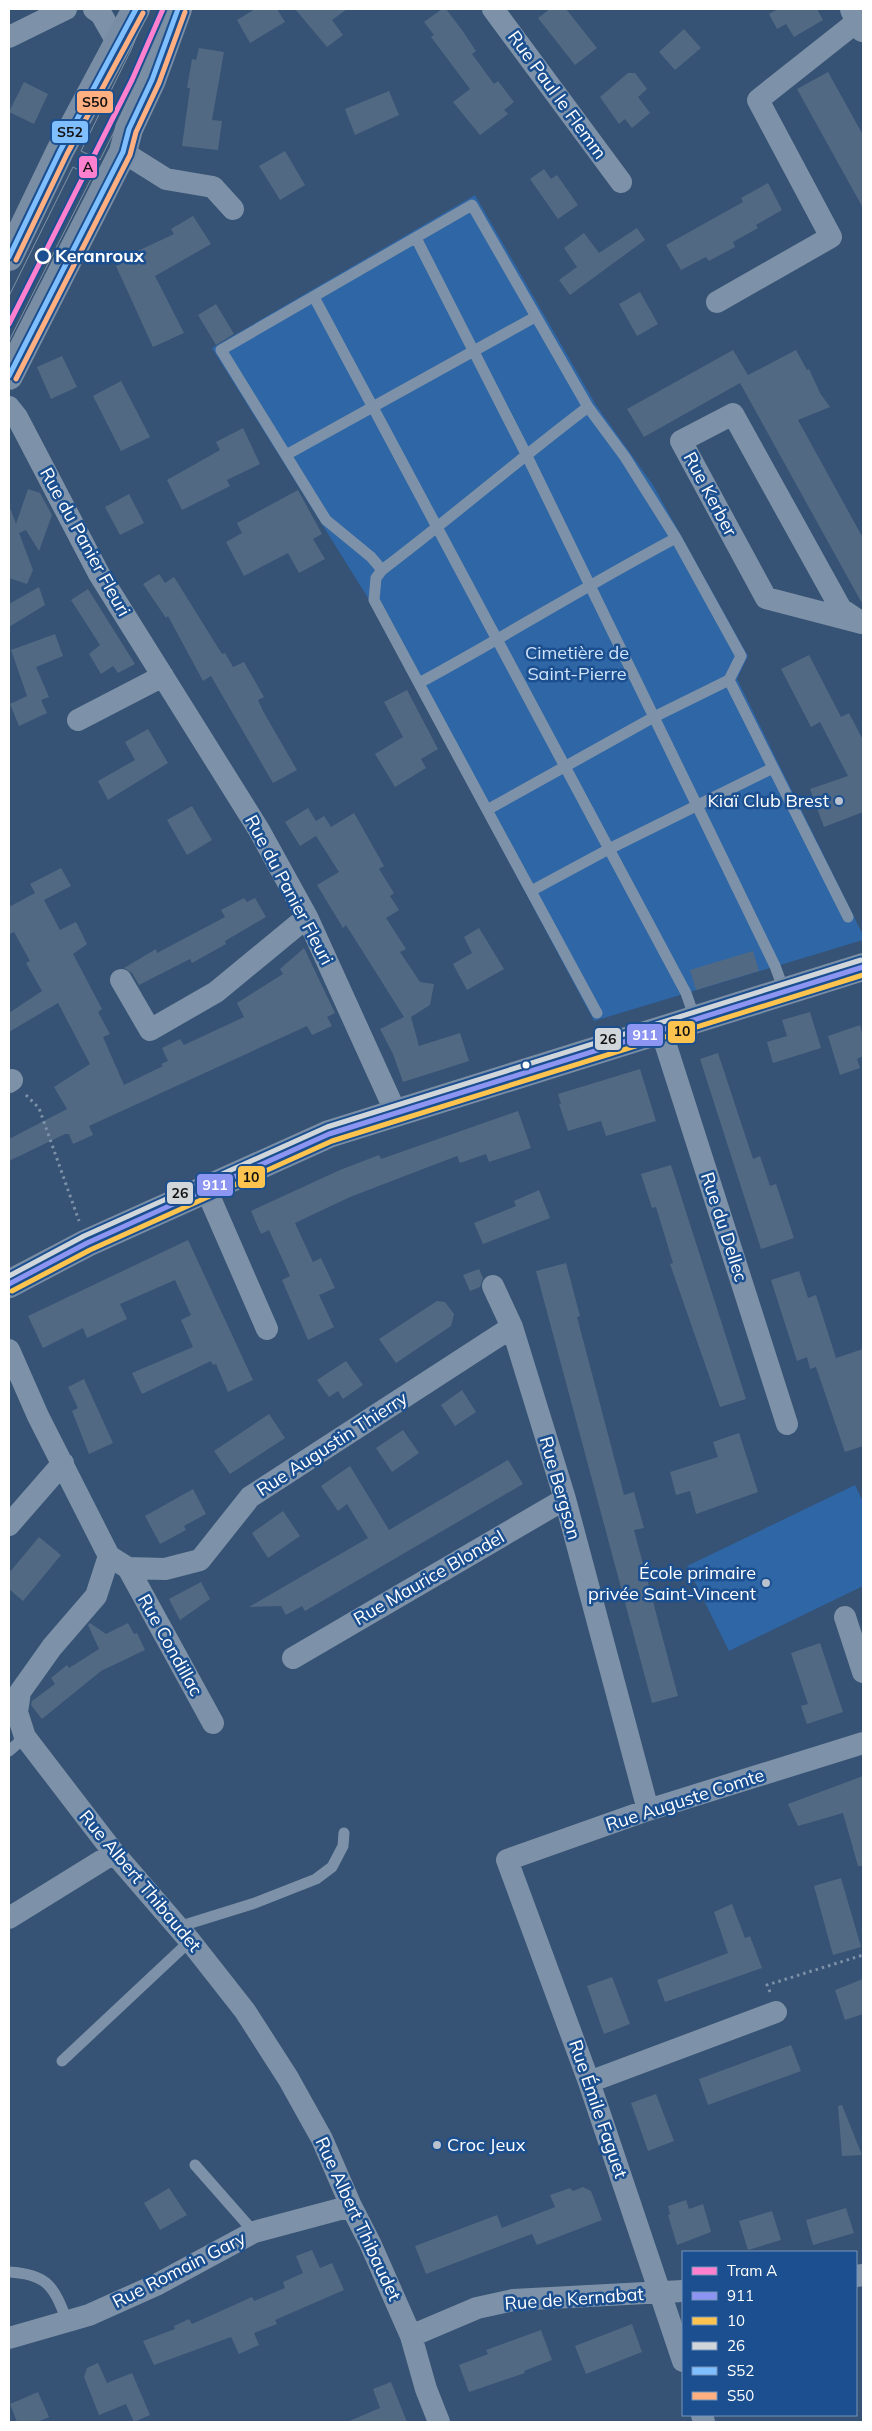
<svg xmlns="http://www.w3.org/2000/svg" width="872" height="2431" font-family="Mulish,sans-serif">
  <rect width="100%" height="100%" fill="#365274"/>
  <!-- green -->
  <path fill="#2f66a5" d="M475 195 596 405 653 485 748 656 737 679 863 935V940L594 1021 368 598 212 348Z
    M855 1485 863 1502V1586L729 1651 687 1566Z"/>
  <!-- building -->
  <path fill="#526984" d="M255 9H277L285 22 250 43 237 20Z
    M295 9H347L332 20 343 35 327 47Z
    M442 9H446L462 30 476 51 472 54 494 84 498 81 514 102 504 110 508 114 480 135 453 102 470 89 431 37 434 35 424 22Z
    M550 9H566L597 48 575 65 538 18Z
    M778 9H817L823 20 794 37 786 24 777 29 769 14Z
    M684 29 701 48 675 70 659 52Z
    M199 48 224 52 212 120 222 121 218 150 182 146 190 88H187L192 59 196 60Z
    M828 72 863 135V208L797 89Z
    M628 73H635L647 89 638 97 650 113 632 128 625 119 619 124 600 97Z
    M24 82 48 94 34 124 9 112Z
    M389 91 399 115 355 135 345 109Z
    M285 151 305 185 280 200 259 166Z
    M544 169 551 179 557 175 578 205 558 219 530 179Z
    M768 183 782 210 756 225 758 228 733 242 735 247 709 261 706 257 681 270 666 245 743 202 741 198Z
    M193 216 211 244 155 276 184 333 153 347 116 266 131 258 129 255 174 234 171 229Z
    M637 228 645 240 570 295 559 280 577 267 564 248 584 233 599 253Z
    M640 292 658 324 637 336 619 304Z
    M216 304 234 334 216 345 198 315Z
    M733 350 748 375 796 350 807 370 809 369 820 393 830 407 798 420 863 538V605L740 383 644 437 627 409Z
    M62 356 77 387 51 399 37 367Z
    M121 381 150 437 121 451 93 396Z
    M243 428 260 464 227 480 230 486 182 510 167 480 220 450 216 442Z
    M28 489 40 493 52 515 39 551 26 530 19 533 33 570 27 584 9 578V510H11L16 524Z
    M298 490 322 534 313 539 325 559 299 573 288 553 244 576 226 542 242 533 237 523Z
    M129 494 144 523 120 535 105 507Z
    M159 574 165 583 174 577 222 654 225 653 233 667 244 662 264 697 258 700 263 711 297 770 273 783 211 676 203 681 168 616 166 618 143 584Z
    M39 587 45 605 9 627V604Z
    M88 589 135 664 118 673 113 666 101 674 89 654 100 645 71 600Z
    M55 634 63 656 36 667 49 697 41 700 47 713 19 726 10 704 27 696 11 650Z
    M809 655 841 717 849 713 863 740V812L824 827 810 789 848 776 820 722 811 727 781 669Z
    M407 690 438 749 421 759 426 768 395 787 375 754 403 737 384 702Z
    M148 729 168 763 108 800 98 781 135 760 125 742Z
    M192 806 212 840 187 855 167 820Z
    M308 808 316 821 324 816 331 827 354 813 384 866 379 869 394 893 390 896 399 910 386 918 406 949 400 952 420 982 434 984 430 1005 411 1017 419 1046 460 1033 469 1061 403 1082 393 1054 380 1029 404 1017 346 925 343 928 317 885 339 872 316 836 300 846 285 822Z
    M61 868 71 886 44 900 60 930 76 922 87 944 73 954 102 1009 98 1012 110 1034 103 1037 124 1085 163 1066 161 1064 168 1061 162 1048 180 1039 184 1045 244 1017 237 1003 283 974 280 969 304 948 335 1013 327 1017 332 1026 312 1035 307 1026 89 1126 93 1135 73 1144 69 1134H65L9 1161V1139L67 1109 54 1087 90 1064 58 1003 9 1032V1013L42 991 26 963 30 961 14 932 9 934V907L35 893 30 884Z
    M244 898 247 902 255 898 266 917 225 941 226 944 192 963 190 959 139 985 132 973 124 968 156 949 157 953 225 917 221 910Z
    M479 928 504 969 467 990 453 964 472 953 464 937Z
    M753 951 759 971 696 990 690 970Z
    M810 1012 821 1048 773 1063 767 1042 787 1036 782 1020Z
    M860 1025 863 1036V1056L857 1059 860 1068 840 1075 828 1036Z
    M718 1053 753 1159 760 1156 770 1186 776 1184 794 1238 761 1249 700 1059Z
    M640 1069 656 1121 606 1136 601 1121 568 1131 559 1104H561L558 1094Z
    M518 1111 531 1148 489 1162 486 1154 460 1163 457 1156 350 1197 295 1223 313 1262 321 1258 335 1288 319 1295 334 1327 308 1340 282 1280 290 1276 269 1230 261 1234 251 1211 340 1170 379 1155 381 1159Z
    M671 1165 746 1399 720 1407 670 1264 673 1263 656 1207 652 1208 641 1174Z
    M539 1190 550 1218 483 1244 474 1223 516 1206 514 1201Z
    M188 1240 253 1380 228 1392 216 1364 213 1365 211 1361 142 1394 132 1373 193 1347 181 1320 191 1315 175 1280 120 1304 127 1319 87 1338 83 1328 43 1348 28 1316Z
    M566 1263 580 1316 577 1317 624 1495 634 1492 644 1528 634 1530 678 1696 652 1703 536 1271Z
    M479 1269 483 1278 480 1287 470 1291 463 1275Z
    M799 1271 808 1298 816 1295 836 1358 863 1349V1446L845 1452 816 1367 810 1369 807 1357 797 1361 771 1280Z
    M437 1301 445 1302 454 1314 451 1326 396 1363 379 1339Z
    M346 1361 363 1385 343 1399 338 1391 329 1397 317 1380Z
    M84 1379 113 1443 89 1454 72 1411 78 1408 68 1387Z
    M462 1390 476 1412 455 1426 441 1405Z
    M269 1414 285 1438 230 1474 214 1451Z
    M403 1430 419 1453 392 1472 376 1448Z
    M739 1433 758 1492 696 1514 690 1491 676 1495 670 1472 718 1457 713 1442Z
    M508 1460 523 1484 305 1611 302 1606 286 1615 281 1606 249 1607 368 1538 347 1504 338 1511 321 1486 350 1466 389 1530Z
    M193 1489 206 1514 184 1526 186 1530 160 1544 145 1516Z
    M283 1511 300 1536 268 1558 252 1533Z
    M39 1537 61 1555 23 1601 9 1589V1573Z
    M201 1582 210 1599 180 1620 169 1599Z
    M90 1623 106 1634 128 1623 134 1634 137 1633 145 1650 101 1671 42 1719 31 1705 32 1701 55 1684 51 1678 67 1665 69 1668 99 1649 88 1625Z
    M820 1643 843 1712 807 1724 801 1706 808 1704 791 1653Z
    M863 1776V1866H858L843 1813 798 1826 788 1804Z
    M841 1878 861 1947 833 1955 814 1886Z
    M732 1904 745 1938 750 1936 762 1968 665 2002 657 1980 728 1953 714 1912Z
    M612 1977 630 2024 604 2034 587 1986Z
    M863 1979V2014L845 2020 835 1990Z
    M791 2045 801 2071 708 2105 699 2079Z
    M656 2094 674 2141 648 2151 631 2103Z
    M842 2105 862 2155 842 2156 838 2106Z
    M583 2187 591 2191 602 2220 537 2245 532 2234 426 2274 415 2246 497 2215 502 2228 555 2207 550 2195 570 2188 573 2191Z
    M169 2188 187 2215 160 2230 144 2203Z
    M686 2200 689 2209 703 2204 711 2232 677 2245 668 2215 670 2214 668 2206Z
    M846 2208 854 2233 813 2245 806 2220Z
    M772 2211 781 2240 748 2250 739 2221Z
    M312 2250 320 2268 332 2263 344 2290 275 2320 277 2324 254 2333 259 2345 239 2354 231 2337 154 2365 143 2341 175 2329 174 2326 189 2319 192 2324 252 2297 254 2301 285 2288 283 2282 303 2273 296 2256Z
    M632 2324 642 2352 586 2374 575 2346Z
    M541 2330 552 2360 524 2371 525 2373 469 2392 459 2365 488 2354 486 2350Z
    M98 2363 107 2383 132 2373 150 2415 134 2422 126 2404 99 2415 84 2377 87 2368Z
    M391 2382 407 2422H347L380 2408 373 2389Z
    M38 2392 49 2417 37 2422H17L10 2404Z"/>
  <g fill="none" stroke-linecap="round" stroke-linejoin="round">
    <!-- path -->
    <path stroke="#7d92a8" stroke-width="3" stroke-dasharray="2.5 4" stroke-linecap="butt" d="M26 1095 39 1108 79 1221
      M770 1992 767 1985 863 1955"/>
    <!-- service -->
    <path stroke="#7d92a8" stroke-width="11" d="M416 238 526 454 775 966 785 993
      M314 297 686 993 695 1019
      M588 407C518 460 452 517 382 570L371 557 326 520 221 350 472 205 588 407 625 457 676 538 741 656 729 680 848 917
      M286 455 535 317
      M382 570 376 578 374 600 487 810 654 717 729 680
      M419 683C506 636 589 584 676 538
      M487 810 597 1013
      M531 891 609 849 773 768
      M9 1751 25 1737
      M178 1927 255 1903 316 1879 332 1867 343 1846 344 1833
      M62 2061 190 1941
      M195 2165 254 2232
      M9 2272C48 2274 54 2287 67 2321"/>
    <!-- minor -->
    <path stroke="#7d92a8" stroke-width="22" d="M94 9 101 14 117 42
      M493 9 621 182
      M9 37 66 9
      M123 152 166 179 213 187 233 209
      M717 302 831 237 758 100 859 20
      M9 407 17 417 99 574 259 830 307 917 396 1113
      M862 623 841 609 733 414 681 441 766 598 862 623 863 622
      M78 720 163 676
      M121 980 150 1030 216 992 307 917
      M661 1030 787 1424
      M9 1082 12 1080
      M206 1189 267 1329
      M493 1286 512 1327 565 1499 648 1810
      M9 1350 38 1416 109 1556 96 1596 52 1647 20 1692 17 1712 25 1737 114 1853 190 1941 245 2011 288 2078 322 2139 351 2206 370 2243 411 2336 426 2389 439 2422
      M9 1525 63 1463
      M109 1556 128 1568 165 1569 200 1560 250 1497 512 1327
      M128 1568 213 1723
      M845 1617 863 1672
      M293 1658 565 1499
      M9 1918 114 1853
      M589 2082 776 2012
      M856 2276 863 2275
      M411 2336 477 2308 513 2300 683 2291
      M9 2338 89 2315 156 2285 254 2232 351 2206
      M683 2361 589 2082 507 1860 648 1810 863 1743
      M702 2415 704 2422"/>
    <!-- tertiary -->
    <path stroke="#7d92a8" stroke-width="28" d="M854 9 863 28"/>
    <!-- secondary -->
    <path stroke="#798da4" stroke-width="28" d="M9 257 60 151 136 9
      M9 376 123 152 129 129 152 80 178 9
      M9 1284 87 1243 329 1134 863 967"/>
    <!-- tram -->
    <path stroke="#7e92a7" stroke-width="1" d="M148 9 131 50 81 151 100 160 147 66 171 10 168 9
      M9 296 73 167 92 177 9 341"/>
    <defs>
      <path id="bus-1" d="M9 1284 87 1243 329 1134 863 967"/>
      <path id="bus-2" d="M12 1291 90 1250 332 1141 863 975"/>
      <path id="bus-3" d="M9 1276 84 1236 327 1127 861 960"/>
      <path id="bus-4" d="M9 257 60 151 136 9
        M9 376 123 152 129 129 152 80 178 9"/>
      <path id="bus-5" d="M16 260 67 154 143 13
        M16 379 130 155 136 132 159 83 185 12"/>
    </defs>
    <!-- bus-1 casing -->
    <use href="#bus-1" stroke="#1b4f8f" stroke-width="9"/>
    <!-- bus-2 casing -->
    <use href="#bus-2" stroke="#1b4f8f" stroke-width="9"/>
    <!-- bus-3 casing -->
    <use href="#bus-3" stroke="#1b4f8f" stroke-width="9"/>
    <!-- bus-4 casing -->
    <use href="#bus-4" stroke="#1b4f8f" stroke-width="9"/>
    <!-- bus-5 casing -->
    <use href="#bus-5" stroke="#1b4f8f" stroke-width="9"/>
    <!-- bus-1 -->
    <use href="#bus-1" stroke="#8c95f2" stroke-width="5"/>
    <!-- bus-2 -->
    <use href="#bus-2" stroke="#fcc44e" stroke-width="5"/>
    <!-- bus-3 -->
    <use href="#bus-3" stroke="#d1d6db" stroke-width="5"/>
    <!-- bus-4 -->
    <use href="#bus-4" stroke="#80bfff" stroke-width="5"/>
    <!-- bus-5 -->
    <use href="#bus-5" stroke="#ffaf80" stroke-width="5"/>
    <defs>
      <path id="tram-1" d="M9 324 132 80 163 9"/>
    </defs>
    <!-- tram-1 casing -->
    <use href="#tram-1" stroke="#1b4f8f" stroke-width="9"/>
    <!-- tram-1 -->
    <use href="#tram-1" stroke="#ff80ce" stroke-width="5"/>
  </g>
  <!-- markers -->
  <circle fill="#1b4f8f" stroke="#fff" stroke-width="2.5" cx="43" cy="256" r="7"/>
  <g fill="#b9c2ce" stroke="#1b4f8f" stroke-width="2">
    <circle cx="839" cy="801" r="5"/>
    <circle cx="766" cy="1583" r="5"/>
    <circle cx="437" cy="2145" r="5"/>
  </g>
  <circle fill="#fff" stroke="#1b4f8f" stroke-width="2" cx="526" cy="1065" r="4.5"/>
  <g text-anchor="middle" stroke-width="5" stroke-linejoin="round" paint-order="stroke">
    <!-- street labels -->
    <g font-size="18" fill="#fff" stroke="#1b4f8f">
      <text transform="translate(557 95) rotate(54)" y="6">Rue Paul le Flemm</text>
      <text transform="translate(710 494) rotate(62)" y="6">Rue Kerber</text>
      <text transform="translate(85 542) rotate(61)" y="6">Rue du Panier Fleuri</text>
      <text transform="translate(289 890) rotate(62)" y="6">Rue du Panier Fleuri</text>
      <text transform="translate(724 1227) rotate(72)" y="6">Rue du Dellec</text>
      <text transform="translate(332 1444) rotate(-33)" y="6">Rue Augustin Thierry</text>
      <text transform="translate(560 1488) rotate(74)" y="6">Rue Bergson</text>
      <text transform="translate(429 1578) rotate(-30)" y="6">Rue Maurice Blondel</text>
      <text transform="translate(170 1645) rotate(61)" y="6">Rue Condillac</text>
      <text transform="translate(685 1800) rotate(-18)" y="6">Rue Auguste Comte</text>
      <text transform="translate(140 1881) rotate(50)" y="6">Rue Albert Thibaudet</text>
      <text transform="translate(598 2109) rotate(71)" y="6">Rue Émile Faguet</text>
      <text transform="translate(358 2219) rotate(65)" y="6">Rue Albert Thibaudet</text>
      <text transform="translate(179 2270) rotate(-27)" y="6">Rue Romain Gary</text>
      <text transform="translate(574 2299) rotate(-4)" y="6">Rue de Kernabat</text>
    </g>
    <!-- stop labels -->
    <g font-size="18" font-weight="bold" fill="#fff" stroke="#1b4f8f" text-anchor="start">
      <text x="55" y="262">Keranroux</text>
    </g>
    <!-- park labels -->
    <g font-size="18" fill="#cfe3fa" stroke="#1b4f8f">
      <text x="577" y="659">Cimetière de<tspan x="577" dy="21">Saint-Pierre</tspan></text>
    </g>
    <!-- poi labels -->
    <g font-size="18" fill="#fff" stroke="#1b4f8f" text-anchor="end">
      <text x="829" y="807">Kiaï Club Brest</text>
      <text x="756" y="1579">École primaire<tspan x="756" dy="21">privée Saint-Vincent</tspan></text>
      <text x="447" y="2151" text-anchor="start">Croc Jeux</text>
    </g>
  </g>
  <g stroke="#1b4f8f" stroke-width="2">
    <rect x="76" y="90" width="38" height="24" rx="5" fill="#ffaf80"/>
    <rect x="51" y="120" width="38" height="24" rx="5" fill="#80bfff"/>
    <rect x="78" y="155" width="20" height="24" rx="5" fill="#ff80ce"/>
    <rect x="667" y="1020" width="29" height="24" rx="5" fill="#fcc44e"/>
    <rect x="626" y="1023" width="38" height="24" rx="5" fill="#8c95f2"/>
    <rect x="594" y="1027" width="28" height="24" rx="5" fill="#d1d6db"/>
    <rect x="237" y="1165" width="29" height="24" rx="5" fill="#fcc44e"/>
    <rect x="196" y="1173" width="38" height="24" rx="5" fill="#8c95f2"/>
    <rect x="166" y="1181" width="28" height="24" rx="5" fill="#d1d6db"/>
  </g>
  <g font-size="14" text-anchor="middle" font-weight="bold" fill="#fff">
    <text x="645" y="1040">911</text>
    <text x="215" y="1190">911</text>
  </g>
  <g font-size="14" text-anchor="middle" font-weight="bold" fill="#111">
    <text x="95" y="107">S50</text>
    <text x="70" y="137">S52</text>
    <text x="88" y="172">A</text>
    <text x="682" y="1036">10</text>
    <text x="608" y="1044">26</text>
    <text x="251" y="1182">10</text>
    <text x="180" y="1198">26</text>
  </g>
  <!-- border -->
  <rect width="872" height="2431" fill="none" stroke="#ffffff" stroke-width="20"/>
  <!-- legend -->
  <rect x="682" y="2251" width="175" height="165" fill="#1b4f8f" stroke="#7695bc"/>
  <rect x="692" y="2267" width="25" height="8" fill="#ff80ce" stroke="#7695bc"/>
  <text x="727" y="2276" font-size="15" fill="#ffffff">Tram A</text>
  <rect x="692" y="2292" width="25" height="8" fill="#8c95f2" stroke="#7695bc"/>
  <text x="727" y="2301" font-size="15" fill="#ffffff">911</text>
  <rect x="692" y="2317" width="25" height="8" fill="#fcc44e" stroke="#7695bc"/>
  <text x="727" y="2326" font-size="15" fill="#ffffff">10</text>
  <rect x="692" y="2342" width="25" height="8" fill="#d1d6db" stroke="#7695bc"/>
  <text x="727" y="2351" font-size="15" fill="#ffffff">26</text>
  <rect x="692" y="2367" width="25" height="8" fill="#80bfff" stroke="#7695bc"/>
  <text x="727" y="2376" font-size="15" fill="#ffffff">S52</text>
  <rect x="692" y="2392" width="25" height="8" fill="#ffaf80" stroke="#7695bc"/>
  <text x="727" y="2401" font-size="15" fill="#ffffff">S50</text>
</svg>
